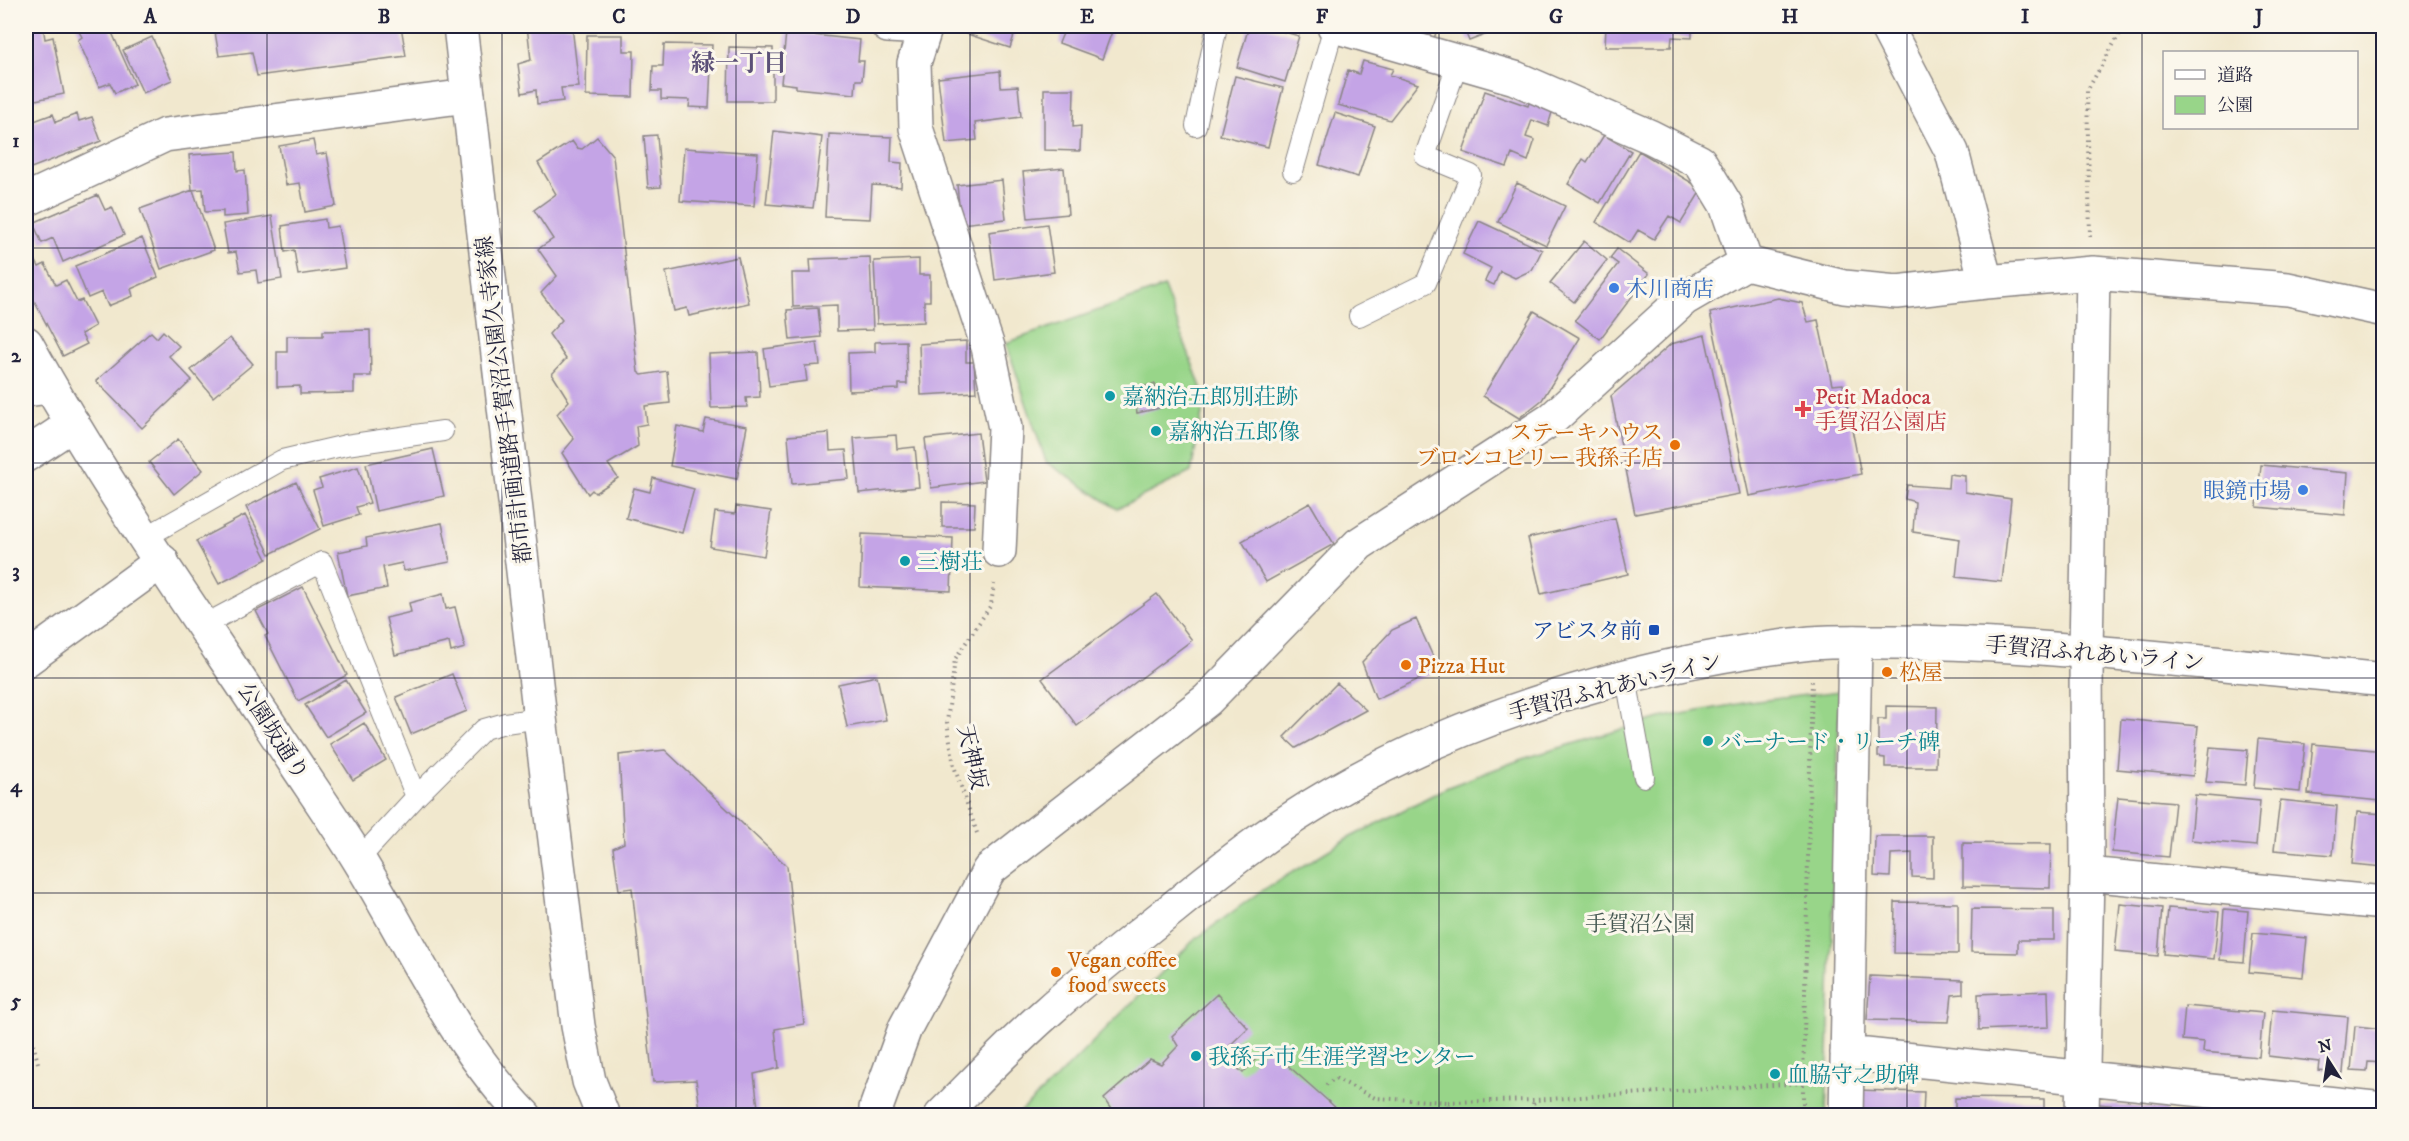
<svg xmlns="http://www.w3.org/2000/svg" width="2409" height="1141" font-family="'IM FELL DW Pica','Noto Serif JP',serif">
  <rect width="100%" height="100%" fill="#fbf7ec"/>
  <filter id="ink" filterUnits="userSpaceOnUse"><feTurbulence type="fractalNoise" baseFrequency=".0167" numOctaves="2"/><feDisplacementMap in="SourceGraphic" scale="12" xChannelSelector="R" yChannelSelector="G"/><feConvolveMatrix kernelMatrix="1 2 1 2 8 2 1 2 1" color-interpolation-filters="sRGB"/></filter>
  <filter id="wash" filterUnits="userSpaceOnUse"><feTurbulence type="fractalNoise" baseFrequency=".008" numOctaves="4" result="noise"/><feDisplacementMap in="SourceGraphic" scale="24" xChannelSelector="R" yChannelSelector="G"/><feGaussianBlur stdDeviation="1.35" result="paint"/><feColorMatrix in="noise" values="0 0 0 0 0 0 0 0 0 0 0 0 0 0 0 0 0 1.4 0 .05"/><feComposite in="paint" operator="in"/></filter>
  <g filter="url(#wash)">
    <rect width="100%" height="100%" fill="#f1e8ce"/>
    <!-- green -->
    <path fill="#98d589" stroke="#5d7c62" stroke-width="1.5" d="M1164 287 1205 398 1191 472 1117 509 1046 462 1006 343Z
      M1840 691 1826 1115 1016 1116 1064 1071 1193 941 1258 893 1345 840 1448 787 1522 759 1660 718 1749 702Z"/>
    <g id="blocks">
      <!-- building -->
      <path fill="#c4a4e6" d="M26 26H43L45 39 53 37 64 94 26 102Z
        M76 26H109L135 84 115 93 110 83 99 87 78 40 82 37Z
        M214 26H401L406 56 257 76 252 52 219 56Z
        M527 26H572L579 87 561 88 563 101 537 104 536 90 522 93 518 64 531 60Z
        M966 26H1017L1010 48 964 33Z
        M1066 26H1114L1102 59 1059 43Z
        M1249 26H1264L1299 36 1285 82 1237 67Z
        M1403 26H1438L1434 39 1402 30Z
        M1463 26H1508L1469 41Z
        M1606 26H1692V38L1672 37 1671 47H1605Z
        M786 32 860 40 858 61H864L862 80H856L855 94 796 88V85L781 83Z
        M587 35H623V51H634L633 97 586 96Z
        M152 37 172 80 143 93 123 50Z
        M664 44 712 45 709 108 689 107 690 100 661 99V91H652L653 66H663Z
        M729 47 773 48V101H728Z
        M1363 61 1393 69 1390 75 1418 84 1390 120 1338 105 1348 70 1359 74Z
        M1000 71 1001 87 1018 86 1021 117 975 123 977 140 946 143 938 78Z
        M1235 76 1283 88 1268 147 1220 135Z
        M1044 89H1074L1073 127 1081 126 1080 151 1044 150Z
        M1485 91 1528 106 1530 100 1553 109 1548 126 1532 120 1526 137 1535 140 1528 161 1512 154 1507 167 1463 152Z
        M1335 113 1375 126 1358 177 1319 165Z
        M53 114 56 122 77 114 79 121 92 117 101 141 26 170V124Z
        M774 131 822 137 813 208 766 204Z
        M829 134 892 137 891 162 902 163 901 187 872 185 870 219 825 217Z
        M657 135 661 187 648 188 644 136Z
        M1604 135 1631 151 1600 203 1568 184 1583 159 1587 162Z
        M597 137 613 156 638 372 642 375 667 371 670 403 645 406 647 424 636 426 638 446 608 464 618 478 595 493 592 490 588 494 562 453 574 439 557 414 569 401 552 374 566 359 549 334 562 320 541 293 557 276 538 249 553 239 534 210 556 194 538 163 572 141 577 148 582 149Z
        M313 140 316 155 327 153 336 206 305 212 300 183 286 185 279 146Z
        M684 148 758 153 754 206 680 201Z
        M1639 151 1702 189 1681 223 1669 216 1654 239 1638 230 1630 243 1596 222Z
        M236 152 237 171 245 170 248 215 223 217V211L205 212 203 189 192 190 189 155Z
        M1064 168 1068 214 1028 218 1023 172Z
        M1002 180 1006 219 961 224 957 185Z
        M1517 183 1565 206 1546 245 1498 222Z
        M193 190 214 250 161 269 140 209Z
        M98 195 105 210 112 207 124 235 63 262 53 238 42 243 33 223Z
        M272 216 282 279 258 283 256 270 240 272 236 252 228 253 223 224Z
        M325 219 326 228 338 226 345 268 298 275 294 250 285 252 282 226Z
        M1479 221 1542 250 1532 270 1515 278 1500 271 1494 285 1485 281 1491 268 1463 254Z
        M1047 224 1054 272 995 280 989 232Z
        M142 238 158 277 131 289 133 296 108 306 102 292 88 298 75 266Z
        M1584 241 1607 260 1574 302 1550 283Z
        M1617 249 1649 274 1600 339 1575 320 1618 264 1610 258Z
        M31 252 39 267 45 264 56 285 66 280 77 302 82 300 95 326 81 334 87 344 63 356 26 285V255Z
        M738 257 749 303 689 316 687 308 674 311 666 272Z
        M870 257 873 330 837 331V305L793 307 792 273H811L810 259Z
        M919 259V275H930V301H924V322L877 324 874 261Z
        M1778 298 1802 303 1808 322 1818 320 1832 385 1843 384 1861 474 1749 496 1710 313Z
        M818 308 821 337 790 340 787 310Z
        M1534 311 1580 338 1542 400 1519 418 1483 396Z
        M370 330 371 376H354V393L300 394V386L277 387V352H287V336H323V331Z
        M163 331 179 346 169 356 192 380 142 428 96 381 151 332 157 338Z
        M1705 335 1739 494 1635 514 1611 396 1671 344Z
        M230 338 253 364 213 397 191 370Z
        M906 341 907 384H899V389L849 391 848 353 875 352V342Z
        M966 341V362H974L976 392 921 395 919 344Z
        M817 342 820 365 805 366 807 381 769 386 764 349Z
        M758 352 760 397 746 398 747 407 711 408 709 354Z
        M1155 384 1160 408 1137 413 1132 389Z
        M706 419 747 426 737 479 670 466 677 426 703 432Z
        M829 433 830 451 846 450 849 479 792 484 788 436Z
        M978 433 984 481 931 488 925 439Z
        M896 435 897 449 915 447 919 487 859 493 854 438Z
        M178 439 203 470 174 494 149 462Z
        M433 449 444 496 376 511 366 464Z
        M2261 465 2348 473 2345 515 2257 507Z
        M358 467 370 503 356 507 359 515 324 526 313 490 322 487 319 479Z
        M1949 474 1965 476V492L2011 499 2002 582 1956 577 1960 539 1913 532 1915 502 1905 499 1907 485 1948 488Z
        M653 478 694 489 682 533 626 518 634 488 650 492Z
        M296 482 320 529 270 554 246 507Z
        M942 502 975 503 974 527H942Z
        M1310 503 1334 544 1266 582 1242 541Z
        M736 506 771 511 764 556 710 547 715 512 735 514Z
        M245 515 267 559 219 584 196 541Z
        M1615 518 1628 574 1541 594 1528 538Z
        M442 523 450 562 404 571 402 563 383 567 387 588 347 596 338 552 367 546 366 538Z
        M862 534 953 538 951 591 860 587Z
        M303 587 347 675 298 701 265 636 268 634 256 611Z
        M443 594 446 609 455 607 465 648 451 652 449 642 395 655 386 618 411 612 409 603Z
        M1157 594 1192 640 1077 726 1042 679Z
        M1416 619 1439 670 1376 699 1362 662 1392 630Z
        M452 674 467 711 411 734 396 697Z
        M877 676 886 720 847 727 838 684Z
        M346 680 366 713 326 737 305 705Z
        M1337 683 1366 710 1296 748 1284 737Z
        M1886 706 1937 707 1936 767H1885V758L1878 757V719H1886Z
        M2121 719 2198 726 2193 776 2117 769Z
        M364 723 386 760 353 780 330 744Z
        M2258 739 2305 744 2300 792 2254 788Z
        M2313 744 2384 751 2381 801 2308 794Z
        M2210 747 2248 750 2245 785 2206 782Z
        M665 750 787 866 804 1024 775 1029 779 1068 754 1074 759 1116H701L696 1080 653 1082 632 888 619 890 613 848 624 843 619 755Z
        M2195 795 2260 801 2256 846 2191 840Z
        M2118 797 2175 802 2169 857 2112 852Z
        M2280 800 2337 806 2333 855 2274 850Z
        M2357 812 2384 814V867L2352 864Z
        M1875 836H1933V878L1912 877V853L1891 854 1890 877 1874 876Z
        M1963 843 2051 844 2050 888 1963 886Z
        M1895 902 1958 903V954L1894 953Z
        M2120 904 2162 908 2158 956 2115 952Z
        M2168 908 2219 912 2214 959 2164 954Z
        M1972 909 2054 910V940H2018V953L1971 952Z
        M2224 909 2248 911 2244 962 2220 960Z
        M2253 933 2307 938 2303 977 2249 972Z
        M1870 976 1963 980V994L1952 995 1949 1022 1867 1020Z
        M2048 991 2049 1027 1979 1030 1978 994Z
        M1217 994 1248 1028 1221 1054 1243 1073 1267 1047 1336 1108 1330 1116H1107L1112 1111 1104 1099 1150 1059 1161 1064 1178 1046 1172 1036Z
        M2185 1006 2263 1013 2259 1057 2203 1052 2204 1042 2182 1040Z
        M2272 1010 2348 1017 2343 1073 2318 1070 2319 1062 2268 1056Z
        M2355 1026 2384 1029V1063L2368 1062 2367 1071 2351 1070Z
        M1856 1090 1924 1092 1923 1116H1855Z
        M1955 1098 2044 1099V1116H1955Z
        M2097 1104 2166 1110V1116H2096Z"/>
    </g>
  </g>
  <g filter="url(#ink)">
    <use href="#blocks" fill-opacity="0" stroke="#8a8584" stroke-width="1.5"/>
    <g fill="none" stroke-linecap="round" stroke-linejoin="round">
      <defs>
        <path id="service" d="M1196 126 1217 26
          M1293 171 1334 26
          M1359 316 1426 283 1471 175 1425 156 1458 62
          M146 537 282 460 346 445 443 431
          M204 625 322 562 416 797
          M1626 678 1644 777
          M359 859 416 797 484 729 505 723 540 718"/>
        <path id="minor" d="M888 26 925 28
          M926 26 914 63 916 128 988 347 1005 428 999 551
          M1334 26 1515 78 1651 137 1700 162 1726 205 1746 263
          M1886 26 1952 152 1986 282 2093 273 2086 651 2087 874 2384 903
          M26 200 165 135 468 96
          M2093 273 2288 289 2384 310
          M26 390 50 387
          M26 455 73 424
          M26 660 162 561
          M1847 1053 2384 1109
          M877 1116 876 1108 905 1028 989 870 1207 700 1359 544 1552 419 1684 299 1746 263 1844 287 1897 292 1986 282
          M1846 1116 1855 642
          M2082 1116 2087 874"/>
        <path id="tertiary" d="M460 26 540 718 578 1026 589 1081 603 1116
          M26 343C105 487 202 622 293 760 315 793 338 826 359 860 412 946 453 1042 525 1116
          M941 1116C975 1082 1008 1047 1044 1015 1085 978 1129 943 1173 908 1212 876 1251 845 1294 817 1441 721 1636 662 1811 643 1837 641 1864 642 1891 642 1936 642 1981 644 2026 647 2145 655 2264 668 2384 680"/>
      </defs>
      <!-- service casing -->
      <use href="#service" stroke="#8a8584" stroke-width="22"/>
      <!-- minor casing -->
      <use href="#minor" stroke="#8a8584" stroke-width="36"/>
      <!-- tertiary casing -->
      <use href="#tertiary" stroke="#8a8584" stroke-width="36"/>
      <!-- path -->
      <path stroke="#8a8584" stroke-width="4" stroke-dasharray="1.5 4.5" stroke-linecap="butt" d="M2090 237 2087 91 2124 26
        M977 833 954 766 947 722 955 659 991 605 994 584
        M26 1015 38 1063
        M1326 1085 1335 1078 1375 1098 1448 1102 1449 1116
        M1448 1102 1534 1100 1803 1083 1812 678
        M1531 1116 1534 1100
        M1803 1116V1083"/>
      <!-- service -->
      <use href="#service" stroke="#fff" stroke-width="20"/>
      <!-- minor -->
      <use href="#minor" stroke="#fff" stroke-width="33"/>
      <!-- tertiary -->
      <use href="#tertiary" stroke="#fff" stroke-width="33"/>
    </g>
  </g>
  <!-- grid -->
  <path fill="none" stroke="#22223b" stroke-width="1.5" stroke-opacity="0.55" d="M267 26V1116M502 26V1116M736 26V1116M970 26V1116M1204 26V1116M1439 26V1116M1673 26V1116M1907 26V1116M2142 26V1116M26 248H2384M26 463H2384M26 678H2384M26 893H2384"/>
  <!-- markers -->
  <g fill="#3f7fe0" stroke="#fbf7ec" stroke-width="2">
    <circle cx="1614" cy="288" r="6"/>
    <circle cx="2303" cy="490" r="6"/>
  </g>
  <g fill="#0f9aa8" stroke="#fbf7ec" stroke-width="2">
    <circle cx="1110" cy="396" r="6"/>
    <circle cx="1156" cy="431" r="6"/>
    <circle cx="905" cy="561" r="6"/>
    <circle cx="1708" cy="741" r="6"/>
    <circle cx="1196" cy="1056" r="6"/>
    <circle cx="1775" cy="1074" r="6"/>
  </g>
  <path fill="#e0444e" stroke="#fbf7ec" stroke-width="2" d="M1800 400h6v6h6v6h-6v6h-6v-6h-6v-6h6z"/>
  <g fill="#e8710a" stroke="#fbf7ec" stroke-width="2">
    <circle cx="1675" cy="445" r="6"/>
    <circle cx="1406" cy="665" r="6"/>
    <circle cx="1887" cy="672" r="6"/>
    <circle cx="1056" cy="972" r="6"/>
  </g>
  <rect fill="#1a4fb4" stroke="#fbf7ec" stroke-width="2" x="1648" y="624" width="12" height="12" rx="3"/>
  <g text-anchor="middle" stroke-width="6" stroke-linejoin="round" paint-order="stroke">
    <!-- shop labels -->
    <g font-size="22" fill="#366cbe" stroke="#fbf7ec" text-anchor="start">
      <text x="1626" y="296">木川商店</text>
      <text x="2291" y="498" text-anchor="end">眼鏡市場</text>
    </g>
    <!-- culture labels -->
    <g font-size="22" fill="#0d838f" stroke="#fbf7ec" text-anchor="start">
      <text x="1122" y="404">嘉納治五郎別荘跡</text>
      <text x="1168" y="439">嘉納治五郎像</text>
      <text x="917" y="569">三樹荘</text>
      <text x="1720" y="749">バーナード・リーチ碑</text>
      <text x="1208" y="1064">我孫子市 生涯学習センター</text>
      <text x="1787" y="1082">血脇守之助碑</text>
    </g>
    <!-- health labels -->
    <g font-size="22" fill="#be3a42" stroke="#fbf7ec" text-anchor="start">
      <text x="1815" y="404">Petit Madoca<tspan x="1815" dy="25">手賀沼公園店</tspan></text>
    </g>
    <!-- street labels -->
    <g font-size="22" fill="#22223b" stroke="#fbf7ec">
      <text transform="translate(503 400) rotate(-97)" y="8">都市計画道路手賀沼公園久寺家線</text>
      <text transform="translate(2095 653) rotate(5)" y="8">手賀沼ふれあいライン</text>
      <text transform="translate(1615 686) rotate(-14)" y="8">手賀沼ふれあいライン</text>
      <text transform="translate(274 731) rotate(57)" y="8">公園坂通り</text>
      <text transform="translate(973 757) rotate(77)" y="8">天神坂</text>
    </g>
    <!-- food labels -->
    <g font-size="22" fill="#c56008" stroke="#fbf7ec" text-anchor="start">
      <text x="1663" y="440" text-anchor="end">ステーキハウス<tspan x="1663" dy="25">ブロンコビリー 我孫子店</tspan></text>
      <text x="1418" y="673">Pizza Hut</text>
      <text x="1899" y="680">松屋</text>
      <text x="1068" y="967">Vegan coffee<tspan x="1068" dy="25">food sweets</tspan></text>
    </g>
    <!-- transit labels -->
    <g font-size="22" fill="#164399" stroke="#fbf7ec" text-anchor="end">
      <text x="1642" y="638">アビスタ前</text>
    </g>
    <!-- park labels -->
    <g font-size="22" fill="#455852" stroke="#fbf7ec">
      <text x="1640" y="931">手賀沼公園</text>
    </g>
    <!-- neighbourhood labels -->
    <g font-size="24" font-weight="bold" fill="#5b5077" stroke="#fbf7ec">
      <text x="739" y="71">緑一丁目</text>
    </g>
  </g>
  <!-- margin -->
  <rect width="2409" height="1141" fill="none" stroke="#fbf7ec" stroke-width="66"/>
  <!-- legend -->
  <rect x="2163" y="51" width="195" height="78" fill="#fbf7ec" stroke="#a4a2a5" stroke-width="1.5"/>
  <rect x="2175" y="70" width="30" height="9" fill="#ffffff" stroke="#a4a2a5" stroke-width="1.5"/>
  <text x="2217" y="81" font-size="18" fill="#22223b">道路</text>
  <rect x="2175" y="96" width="30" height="18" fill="#98d589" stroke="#a4a2a5" stroke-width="1.5"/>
  <text x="2217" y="111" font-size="18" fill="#22223b">公園</text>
  <!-- north arrow -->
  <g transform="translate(2328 1060) rotate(348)" stroke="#fbf7ec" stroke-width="4.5" paint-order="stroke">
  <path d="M0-4.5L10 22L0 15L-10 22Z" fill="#22223b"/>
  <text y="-9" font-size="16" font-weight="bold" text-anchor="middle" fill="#22223b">N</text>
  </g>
  <rect x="33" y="33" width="2343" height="1075" fill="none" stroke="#22223b" stroke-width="2"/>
  <g font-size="20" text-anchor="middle" font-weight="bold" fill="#22223b">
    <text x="150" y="23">A</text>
    <text x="384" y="23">B</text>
    <text x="619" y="23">C</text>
    <text x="853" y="23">D</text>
    <text x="1087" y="23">E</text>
    <text x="1322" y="23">F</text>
    <text x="1556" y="23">G</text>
    <text x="1790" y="23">H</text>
    <text x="2025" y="23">I</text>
    <text x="2259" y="23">J</text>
    <text x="16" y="147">1</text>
    <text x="16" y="362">2</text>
    <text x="16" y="577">3</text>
    <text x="16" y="792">4</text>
    <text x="16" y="1007">5</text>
  </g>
</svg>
